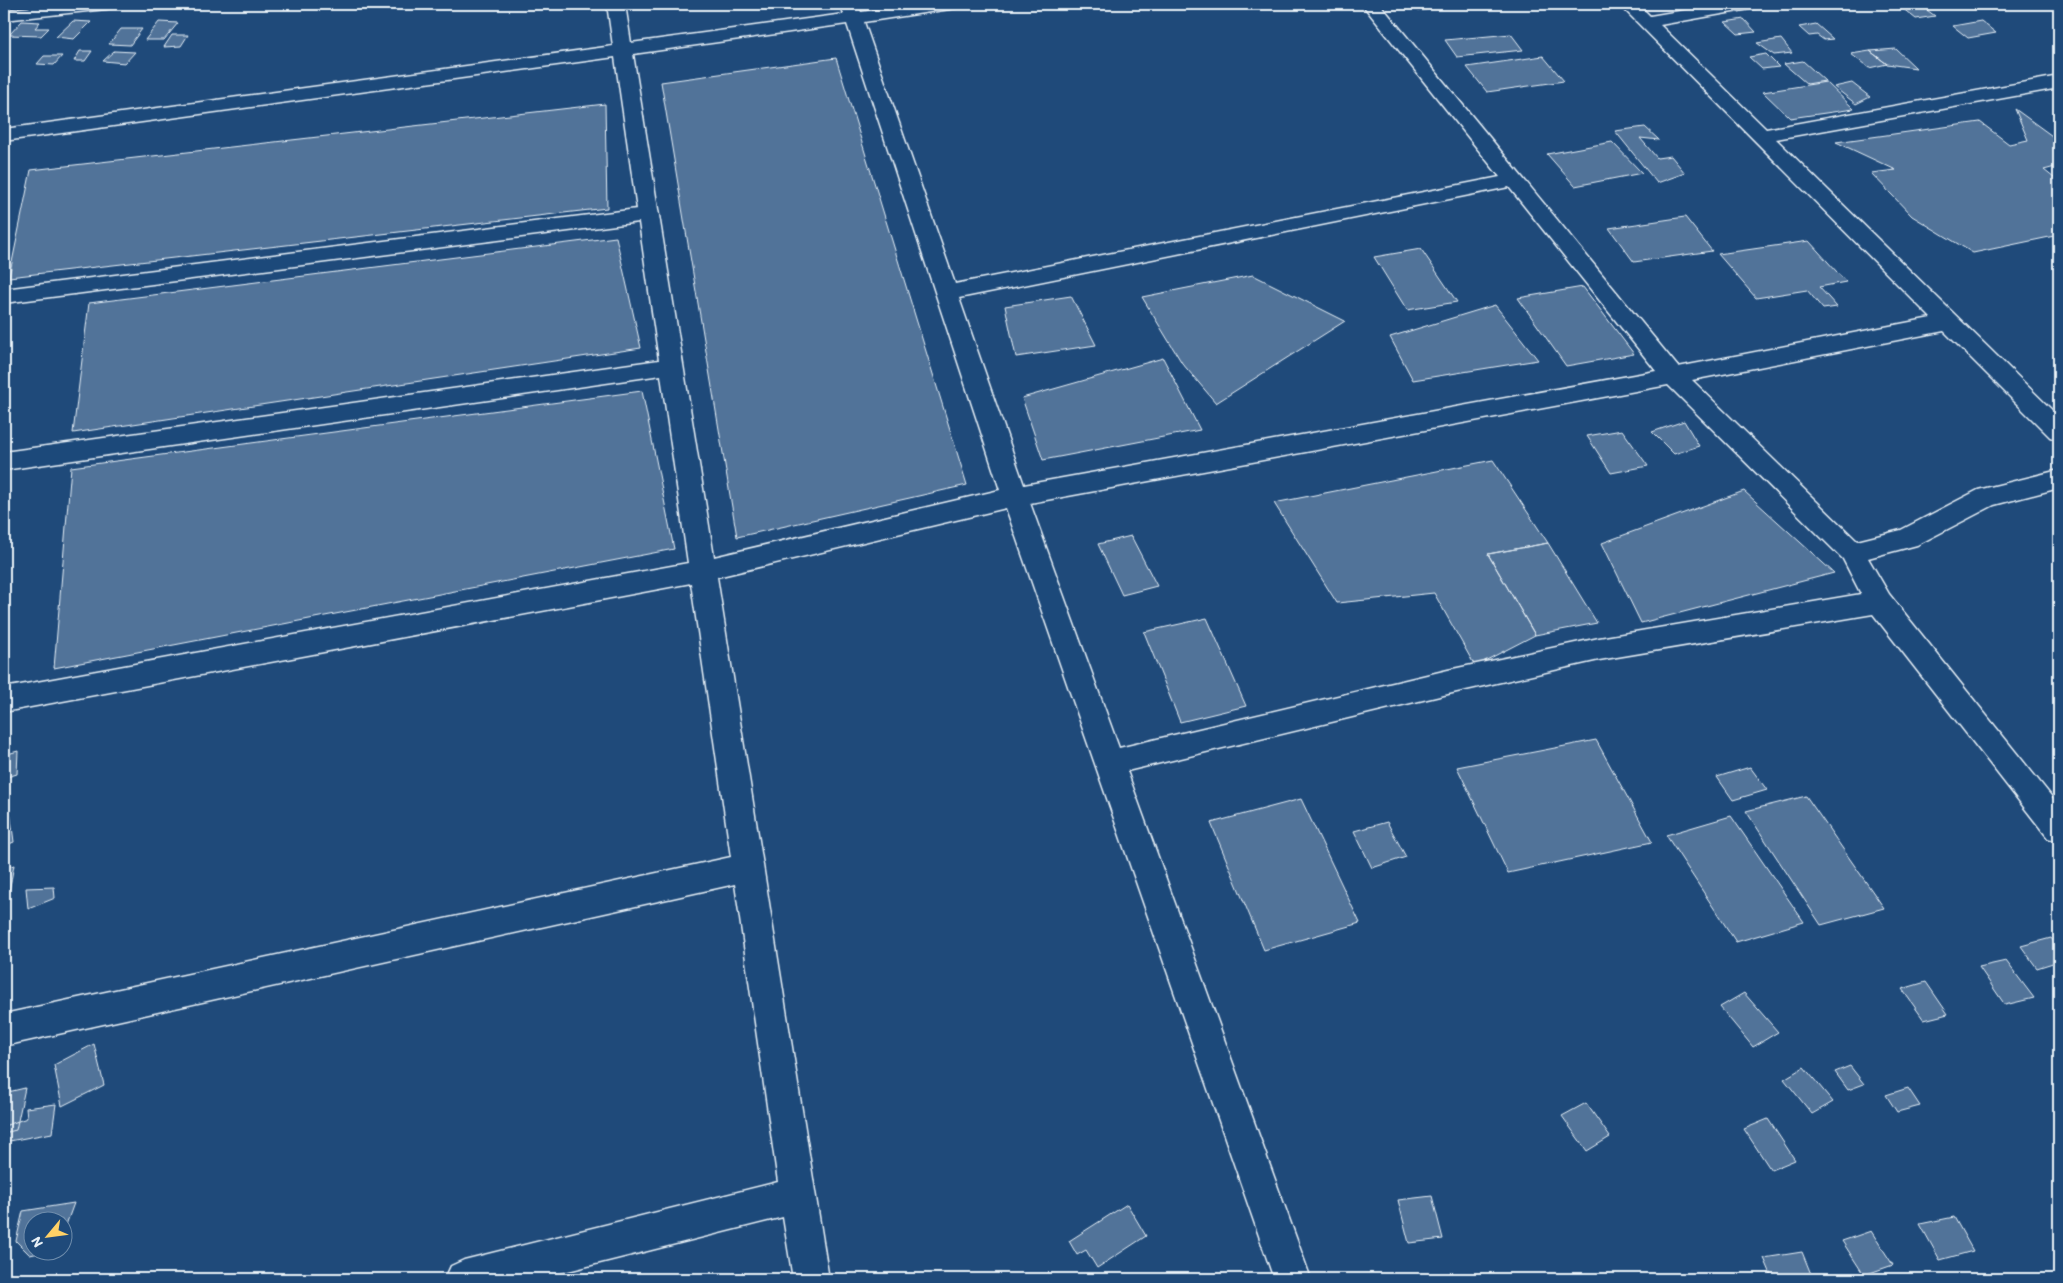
<svg xmlns="http://www.w3.org/2000/svg" width="2063" height="1283" font-family="Itim,sans-serif">
  <rect width="100%" height="100%" fill="#1f4a7a"/>
  <filter id="ink" filterUnits="userSpaceOnUse"><feTurbulence type="fractalNoise" baseFrequency=".02" numOctaves="2"/><feDisplacementMap in="SourceGraphic" scale="10" xChannelSelector="R" yChannelSelector="G"/><feConvolveMatrix kernelMatrix="1 2 1 2 8 2 1 2 1" color-interpolation-filters="sRGB"/></filter>
  <g filter="url(#ink)">
    <!-- building -->
    <path fill="#517399" stroke="#e8f1f8" d="M1411 4H1462L1418 11Z
      M1897 4H1919L1935 16 1916 19Z
      M1744 19 1756 32 1738 34 1725 22Z
      M22 21 40 22 35 28H49L41 36 9 35Z
      M73 21 91 22 74 39 56 37Z
      M1981 21 1996 33 1968 38 1953 26Z
      M159 22 178 23 164 40H145Z
      M1816 24 1833 39 1824 40 1817 35 1809 36 1799 27Z
      M121 29H142L130 45 109 44Z
      M1511 34 1523 50 1457 57 1445 40Z
      M172 35H188L181 46 164 47Z
      M1781 39 1792 53 1774 55 1757 43Z
      M1896 49 1916 68 1887 64 1870 51Z
      M80 51H92L85 61H74Z
      M114 51 135 52 125 63 103 61Z
      M1870 51 1887 64 1869 68 1851 54Z
      M1766 54 1779 67 1762 69 1749 57Z
      M44 56H62L54 65 37 64Z
      M1543 56 1564 81 1487 92 1467 67Z
      M836 58 967 485 737 537 661 82Z
      M1803 61 1825 81 1807 84 1784 64Z
      M1826 82 1854 109 1790 118 1763 92Z
      M1852 83 1870 97 1856 104 1834 87Z
      M605 104 607 208 9 277 31 170Z
      M2015 109 2059 141V166L2044 170 2059 182V235L1973 253 1912 216 1871 173 1896 170 1836 142 1980 122 2009 144 2028 140Z
      M1645 127 1659 140 1640 138 1657 158 1671 156 1685 173 1657 183 1615 131Z
      M1612 142 1642 173 1575 186 1547 154Z
      M1685 217 1712 251 1634 262 1609 228Z
      M616 237 641 348 73 433 89 303Z
      M1809 241 1846 282 1819 287 1837 307 1823 309 1807 290 1756 298 1718 254Z
      M1421 249 1457 302 1407 310 1374 257Z
      M1253 275 1345 321 1216 403 1182 363 1142 297Z
      M1583 287 1634 354 1566 366 1518 298Z
      M1071 296 1096 345 1016 357 1005 306Z
      M1495 305 1538 360 1413 380 1390 337Z
      M1163 358 1200 430 1043 460 1022 398Z
      M642 391 674 549 54 668 71 467Z
      M1684 421 1699 446 1674 454 1652 432Z
      M1622 430 1648 466 1611 473 1587 436Z
      M1493 460 1548 543 1488 554 1535 635 1475 666 1434 593 1337 603 1274 503Z
      M1744 491 1834 573 1641 623 1602 543Z
      M1131 536 1157 586 1122 595 1098 544Z
      M1548 543 1597 623 1535 635 1488 554Z
      M1207 618 1246 706 1180 722 1144 632Z
      M1596 740 1652 842 1508 873 1457 767Z
      M18 751 17 774 4 778V755Z
      M1750 767 1767 790 1733 800 1717 777Z
      M1806 796 1884 908 1821 925 1746 811Z
      M1301 799 1360 923 1264 950 1211 823Z
      M10 811 14 842 4 846V814Z
      M1731 816 1804 922 1736 942 1666 835Z
      M1387 822 1406 857 1372 868 1354 831Z
      M14 865 7 902H4V868Z
      M54 887 55 898 28 909 26 888Z
      M2051 938 2059 948V961L2037 968 2021 946Z
      M2006 961 2034 998 2005 1005 1979 967Z
      M1926 982 1948 1014 1924 1020 1902 989Z
      M1744 993 1778 1032 1753 1047 1720 1007Z
      M94 1044 104 1085 62 1106 54 1065Z
      M1850 1066 1864 1084 1848 1090 1835 1072Z
      M1804 1067 1833 1102 1812 1114 1784 1079Z
      M25 1088 16 1130 4 1133V1093Z
      M1908 1088 1920 1106 1897 1112 1886 1095Z
      M1586 1103 1610 1137 1587 1151 1562 1116Z
      M56 1104 52 1133 4 1142V1126L27 1118 26 1108Z
      M1768 1119 1795 1160 1771 1170 1744 1129Z
      M1432 1196 1443 1239 1409 1243 1398 1200Z
      M74 1203 62 1236V1220H32V1250H52L30 1255 16 1241 23 1211Z
      M1127 1204 1146 1236 1097 1268 1086 1250 1077 1255 1069 1241Z
      M1954 1217 1973 1251 1940 1260 1920 1224Z
      M1871 1231 1893 1265 1864 1275 1842 1241Z
      M1802 1252 1813 1279H1773L1764 1258Z"/>
    <g fill="none" stroke-linecap="round" stroke-linejoin="round">
      <defs>
        <path id="minor" d="M58 4H115L112 8 106 9 4 20V10Z
          M607 4H625L631 43 844 14 840 4H858L861 12 915 4H959L956 8 950 9 864 22 955 284 1500 177 1362 4H1380L1678 367 1931 318 1619 4H1638L1650 16 1720 4H1759L1756 8 1750 9 1660 25 1766 129 2059 76V88L1776 139 2059 417V440L2050 437 1944 331 1692 380 1857 541 1901 530 1978 490 2059 470V488L1994 505 1917 545 1868 558 1889 594 2059 806V841L2048 838 1873 614 1599 660 1448 694 1127 771 1311 1279H1274L1006 508 717 577 829 1279H793L783 1217 536 1279H445L451 1266 464 1260 778 1182 735 884 4 1046V1014L731 857 691 583 4 712V688L688 563 661 375 4 470V452L659 360 639 222 4 303V289L637 209 615 57 4 141V129L613 46ZM847 24 1000 490 714 557 633 54ZM1509 187 1656 371 1024 485 959 298ZM1668 385 1843 559 1861 594 1599 638 1448 670 1119 748 1030 503Z"/>
      </defs>
      <!-- minor casing -->
      <use href="#minor" stroke="#e8f1f8" stroke-width="3"/>
      <!-- minor -->
      <use href="#minor" fill="#1f4a7a" fill-rule="evenodd"/>
    </g>
  </g>
  <!-- margin -->
  <rect width="2063" height="1283" fill="none" stroke="#1f4a7a" stroke-width="20"/>
  <rect x="10" y="10" width="2043" height="1263" fill="none" stroke="#e8f1f8" stroke-width="2" filter="url(#ink)"/>
  <!-- north arrow -->
  <g transform="translate(48 1236) rotate(241)"><circle r="24" fill="#1f4a7a" stroke="#6f8dac"/>
  <path d="M0-4L9 19L0 12L-9 19Z" fill="#ffd166"/>
  <text y="-8" font-size="14" font-weight="bold" text-anchor="middle" fill="#e8f1f8">N</text>
  </g>
</svg>
